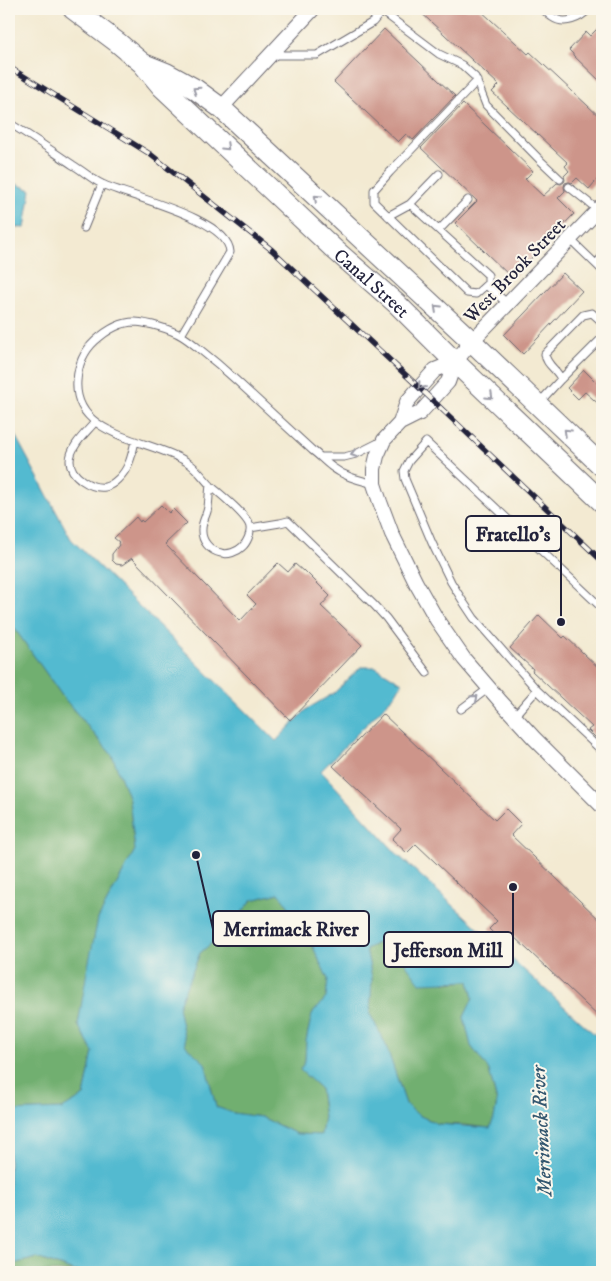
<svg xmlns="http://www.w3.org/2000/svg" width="611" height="1281" font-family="'IM FELL DW Pica',serif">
  <rect width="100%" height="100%" fill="#fbf7ec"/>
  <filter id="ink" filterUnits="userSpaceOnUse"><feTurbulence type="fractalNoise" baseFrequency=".02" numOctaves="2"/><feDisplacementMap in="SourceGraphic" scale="10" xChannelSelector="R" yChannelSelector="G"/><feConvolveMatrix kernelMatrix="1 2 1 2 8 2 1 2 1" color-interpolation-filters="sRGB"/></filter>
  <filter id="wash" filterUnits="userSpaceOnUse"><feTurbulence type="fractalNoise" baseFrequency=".0096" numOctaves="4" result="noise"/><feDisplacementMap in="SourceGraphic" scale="20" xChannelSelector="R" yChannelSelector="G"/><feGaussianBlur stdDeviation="1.12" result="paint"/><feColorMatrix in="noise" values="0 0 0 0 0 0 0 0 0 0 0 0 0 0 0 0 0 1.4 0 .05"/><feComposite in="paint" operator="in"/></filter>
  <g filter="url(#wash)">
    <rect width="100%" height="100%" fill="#f3ead2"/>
    <!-- forest -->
    <path fill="#71af6f" stroke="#4a6855" d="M9 625 15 629 63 697 112 755 129 799 135 850 98 919 78 1025 93 1052 84 1096 62 1109 9 1111Z
      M279 893 305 930 328 979 326 998 312 1014 306 1041 305 1061 300 1070 320 1088 324 1117 321 1135 297 1134 261 1117 233 1113 216 1107 205 1063 186 1047 178 1007 200 953 228 929 252 900Z
      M377 943 397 949 408 967 447 983 469 981 473 998 464 1017 471 1046 489 1070 497 1103 494 1118 490 1128 464 1125 438 1124 418 1115 406 1104 385 1043 370 1014 372 978 366 949Z
      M37 1258 74 1271 85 1272H9V1265Z"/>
    <!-- water -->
    <path fill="#52bad0" stroke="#3a6e86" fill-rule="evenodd" d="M9 181 31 190 25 228 9 227Z
      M9 428 15 435 71 539 276 741 307 709 334 693 361 667H376L402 683 395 695 321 771 399 856 602 1041V1272H85L74 1271 37 1258 9 1265V1111L62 1109 84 1096 93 1052 78 1025 87 971 98 919 135 850 129 799 112 755 63 697 15 629 9 625ZM279 893 305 930 328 979 326 998 312 1014 306 1041 305 1061 300 1070 320 1088 324 1117 321 1135 297 1134 261 1117 233 1113 216 1107 205 1063 186 1046 178 1007 200 953 228 929 252 900ZM377 943 397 949 408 967 420 983 469 981 473 998 464 1017 471 1046 489 1070 497 1102 494 1118 490 1128 438 1124 418 1115 406 1104 385 1043 370 1014 372 978 366 949Z"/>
    <g id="blocks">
      <!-- building -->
      <path fill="#cd958a" d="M417 9H479L528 54 530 52 602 119V174L589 189 577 178 572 183 569 182 565 183 564 187 565 191 558 198 574 214 512 278 455 223 477 201 421 148 463 104 533 171 525 179 543 196 557 183 561 184 564 182 565 180 564 176 569 171 565 166 568 163 492 92 499 85Z
        M602 24V83L573 55V54L569 50 586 32 590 36Z
        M384 29 455 96 413 140 406 134 398 142 334 82Z
        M563 273 582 291 523 354 504 335Z
        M584 370 602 388V407L585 392 578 399 567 388Z
        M161 505 169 513 173 509 187 523 165 544 240 621 256 604 247 595 278 563 288 572 295 564 303 571 304 570 330 596 321 606 362 645 290 720 132 558 122 565 116 564 112 560V554L119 545 118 543 119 542 114 538 136 517 140 522 141 520 143 522Z
        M539 615 563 638 565 636 602 671V744L588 730 592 727 532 671 533 669 510 648Z
        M383 714 495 820 506 809 521 824 511 835 602 922V1020L512 935 504 944 489 929 497 921 416 844 407 853 392 839 401 829 333 766Z"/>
    </g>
  </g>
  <g filter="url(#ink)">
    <use href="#blocks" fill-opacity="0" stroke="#6b6870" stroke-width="1"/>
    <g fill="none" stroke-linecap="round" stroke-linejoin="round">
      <defs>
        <path id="lane" d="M379 9 439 54 462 65 475 77 486 105 541 161 560 179
          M543 9C546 12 549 15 552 17 565 26 580 18 589 9
          M272 55H317L373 22 382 11
          M9 123C31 136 52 151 73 165 83 171 92 179 102 184 130 197 228 218 230 252L181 335
          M569 187 598 210
          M410 204 439 174
          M388 216 410 204 488 275V283L476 294 467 293 374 202V190L390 172 477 81
          M84 228 102 184
          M439 230 468 200
          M570 239 602 270
          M596 264 602 257
          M486 285 508 304
          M561 379C557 369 546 365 545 354L583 315 592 313 602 322
          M538 404 561 379 602 338
          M95 422C86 433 70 446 70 461 70 476 91 489 105 487 109 486 115 482 118 479 129 469 132 455 135 441
          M321 457H344L356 454 382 441
          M210 485C209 492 209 500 208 507 207 515 202 521 202 529 201 541 210 551 221 553 228 555 237 552 242 547 247 543 251 533 250 527 248 516 220 494 211 486 203 478 197 468 187 462 152 439 73 438 77 381 78 365 83 352 95 341 106 331 120 322 135 322 149 323 170 329 182 336 187 339 192 343 197 347 211 358 224 369 237 381 262 404 287 427 312 450 319 455 325 462 332 467 345 477 359 480 374 484
          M250 528 280 523 288 521 374 605 386 618 427 673
          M537 690 602 751
          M461 709 489 688
          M514 716 537 690 474 618 464 603 451 582 432 543 405 479 404 471 409 461 426 442 602 608"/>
        <path id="street" d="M221 108 313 9
          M455 362 435 370 419 388 407 402 400 423 384 440 377 456 374 469V484L380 502 392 534 416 583 437 620 464 659 501 702 534 738 602 806
          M400 423 420 413 448 382 455 362 472 341 602 206"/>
        <g id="secondary">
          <path id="s1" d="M73 9 117 42 142 63 162 87 334 249 397 304 455 362 602 502"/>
          <path d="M146 65 166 73 195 89 221 108 464 334 602 466"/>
        </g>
      </defs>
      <!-- lane casing -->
      <use href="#lane" stroke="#6b6870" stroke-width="9"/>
      <!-- street casing -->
      <use href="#street" stroke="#6b6870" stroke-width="16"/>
      <!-- secondary casing -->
      <use href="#secondary" stroke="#6b6870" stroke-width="22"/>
      <!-- lane -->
      <use href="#lane" stroke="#fff" stroke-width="7"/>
      <!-- street -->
      <use href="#street" stroke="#fff" stroke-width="14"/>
      <!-- secondary -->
      <use href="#secondary" stroke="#fff" stroke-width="20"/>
      <defs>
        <path id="rail" d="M9 67 150 154 272 250 409 378 602 561"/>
      </defs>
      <!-- rail casing -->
      <use href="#rail" stroke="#22223b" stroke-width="5.5"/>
      <!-- rail -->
      <use href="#rail" stroke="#fbf7ec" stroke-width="4" stroke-dasharray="11" stroke-linecap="butt"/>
    </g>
    <!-- one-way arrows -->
    <defs><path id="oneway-chevron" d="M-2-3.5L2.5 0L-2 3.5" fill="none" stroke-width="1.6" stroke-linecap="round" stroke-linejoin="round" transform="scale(1.25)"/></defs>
    <g stroke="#9c9ca7">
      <use href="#oneway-chevron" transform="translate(196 90) rotate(-147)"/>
      <use href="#oneway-chevron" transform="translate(226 147) rotate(44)"/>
      <use href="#oneway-chevron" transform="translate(317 198) rotate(-137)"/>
      <use href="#oneway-chevron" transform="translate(437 308) rotate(-137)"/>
      <use href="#oneway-chevron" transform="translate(421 386) rotate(132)"/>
      <use href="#oneway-chevron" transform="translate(490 396) rotate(44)"/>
      <use href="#oneway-chevron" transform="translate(567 432) rotate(-136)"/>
      <use href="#oneway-chevron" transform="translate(354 454) rotate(161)"/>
      <use href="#oneway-chevron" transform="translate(475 698) rotate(-39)"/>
    </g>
  </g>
  <g text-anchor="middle" stroke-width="4" stroke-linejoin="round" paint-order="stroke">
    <!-- street labels -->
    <g font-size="19" fill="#22223b" stroke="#fbf7ec">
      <text transform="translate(514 270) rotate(-46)" y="7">West Brook Street</text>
      <text dy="7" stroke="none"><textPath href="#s1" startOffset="406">Canal Street</textPath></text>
    </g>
    <!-- water labels -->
    <g font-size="20" font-style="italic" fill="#33576f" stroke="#fbf7ec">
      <text transform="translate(541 1131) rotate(-93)" y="7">Merrimack River</text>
    </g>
  </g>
  <!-- callouts -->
  <path fill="none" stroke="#22223b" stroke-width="2" d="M561 622L561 534M196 855L213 929M513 887L513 950"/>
  <g fill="#22223b" stroke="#fbf7ec" stroke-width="2">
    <circle cx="561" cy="622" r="5"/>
    <circle cx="196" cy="855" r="5"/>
    <circle cx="513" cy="887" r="5"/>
  </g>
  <g fill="#fbf7ec" stroke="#22223b" stroke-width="2">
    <rect x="466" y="516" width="95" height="35" rx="5"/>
    <rect x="213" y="911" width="156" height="35" rx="5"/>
    <rect x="384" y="932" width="129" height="35" rx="5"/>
  </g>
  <g font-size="20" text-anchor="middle" font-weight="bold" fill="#22223b">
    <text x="513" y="541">Fratello's</text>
    <text x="291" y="936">Merrimack River</text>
    <text x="448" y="957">Jefferson Mill</text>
  </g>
  <!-- margin -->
  <rect width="611" height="1281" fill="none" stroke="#fbf7ec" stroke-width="30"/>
</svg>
